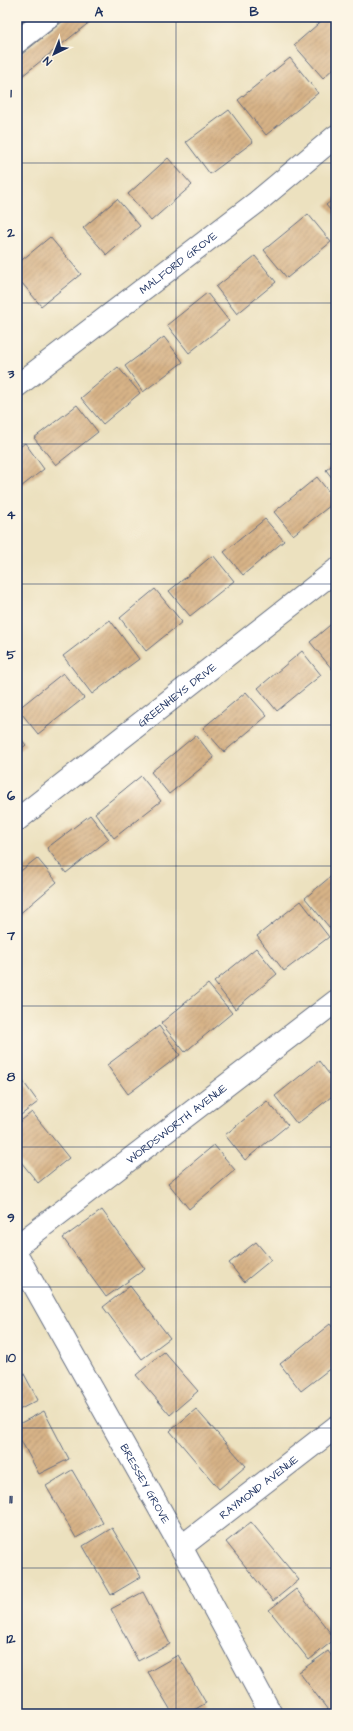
<svg xmlns="http://www.w3.org/2000/svg" width="353" height="1731" font-family="'Architects Daughter',sans-serif">
  <defs>
    <pattern id="building-hatch" width="6" height="6" patternUnits="userSpaceOnUse"><rect width="6" height="6" fill="#d7b387"/><path d="M-1 1l2-2M0 6l6-6M5 7l2-2" fill="none" stroke="#ae9272"/></pattern>
  </defs>
  <rect width="100%" height="100%" fill="#fcf5e5"/>
  <filter id="ink" filterUnits="userSpaceOnUse"><feTurbulence type="fractalNoise" baseFrequency=".025" numOctaves="2"/><feDisplacementMap in="SourceGraphic" scale="8" xChannelSelector="R" yChannelSelector="G"/><feConvolveMatrix kernelMatrix="1 2 1 2 8 2 1 2 1" color-interpolation-filters="sRGB"/></filter>
  <filter id="wash" filterUnits="userSpaceOnUse"><feTurbulence type="fractalNoise" baseFrequency=".012" numOctaves="4" result="noise"/><feDisplacementMap in="SourceGraphic" scale="16" xChannelSelector="R" yChannelSelector="G"/><feGaussianBlur stdDeviation="0.9" result="paint"/><feColorMatrix in="noise" values="0 0 0 0 0 0 0 0 0 0 0 0 0 0 0 0 0 1.4 0 .05"/><feComposite in="paint" operator="in"/></filter>
  <g filter="url(#wash)">
    <rect width="100%" height="100%" fill="#ece1bf"/>
    <g id="blocks">
      <!-- building -->
      <path fill="url(#building-hatch)" d="M17 17H29L17 27Z
        M68 17H96L17 80V58Z
        M326 17H336V66L323 78 294 45Z
        M290 58 318 93 266 135 238 100Z
        M229 110 253 142 210 174 186 142Z
        M168 158 192 185 151 221 128 194Z
        M336 197V217L326 205Z
        M117 199 140 226 107 255 83 228Z
        M308 214 331 242 287 278 264 250Z
        M50 237 81 274 41 306 17 277V264Z
        M255 256 276 282 237 314 216 287Z
        M207 293 229 321 189 353 167 325Z
        M164 337 183 362 143 392 125 366Z
        M118 367 140 393 103 424 81 398Z
        M77 405 98 432 56 465 34 438Z
        M25 443 44 469 17 490V449Z
        M336 462V483L326 470Z
        M317 477 336 501 293 535 274 512Z
        M265 519 284 541 243 575 224 552Z
        M213 555 234 581 190 616 169 591Z
        M155 589 182 622 146 651 120 618Z
        M110 620 139 659 92 694 63 656Z
        M336 620V665L332 669 310 642Z
        M302 651 321 675 277 711 258 688Z
        M63 673 84 698 38 734 18 709Z
        M246 692 267 716 224 752 203 728Z
        M17 734 26 745 17 752Z
        M196 735 214 758 169 794 151 772Z
        M141 776 161 801 114 838 95 813Z
        M90 815 109 839 66 873 47 848Z
        M37 858 57 882 17 916V874Z
        M336 872V931L334 933 305 898Z
        M301 901 329 937 284 971 257 936Z
        M256 948 277 974 235 1009 214 982Z
        M208 984 232 1013 185 1052 161 1023Z
        M159 1026 180 1055 128 1094 107 1065Z
        M319 1061 336 1083V1093L297 1124 275 1096Z
        M17 1073 38 1102 17 1118Z
        M267 1101 288 1125 245 1160 225 1135Z
        M32 1112 69 1158 38 1183 17 1157V1124Z
        M214 1145 235 1170 189 1209 168 1183Z
        M102 1210 145 1269 106 1297 63 1238Z
        M256 1242 271 1260 244 1282 229 1263Z
        M130 1286 170 1338 142 1359 103 1307Z
        M330 1324 336 1332V1364L301 1391 280 1364Z
        M164 1352 198 1391 170 1415 136 1375Z
        M17 1361 38 1400 17 1411Z
        M196 1409 246 1466 219 1489 170 1431Z
        M44 1411 69 1459 39 1474 17 1433V1425Z
        M72 1470 103 1523 76 1538 46 1486Z
        M251 1522 299 1580 273 1601 226 1542Z
        M112 1528 141 1577 111 1595 83 1546Z
        M296 1589 335 1639 309 1660 269 1610Z
        M143 1592 170 1644 138 1661 111 1609Z
        M328 1651 336 1662V1714H331L299 1672Z
        M178 1655 206 1703 187 1714H173L148 1672Z"/>
    </g>
  </g>
  <g filter="url(#ink)">
    <use href="#blocks" fill-opacity="0" stroke="#646d80" stroke-width="1"/>
    <g fill="none" stroke-linecap="round" stroke-linejoin="round">
      <defs>
        <g id="minor">
          <path d="M17 42 49 17"/>
          <path id="s1" d="M17 386 257 202 336 136"/>
          <path id="s2" d="M17 820 336 570"/>
          <path id="s3" d="M17 1246 336 1001"/>
          <path id="s4" d="M17 1255 181 1547 271 1714"/>
          <path id="s5" d="M181 1547 336 1427"/>
        </g>
      </defs>
      <!-- minor casing -->
      <use href="#minor" stroke="#646d80" stroke-width="24"/>
      <!-- minor -->
      <use href="#minor" stroke="#fff" stroke-width="22"/>
    </g>
  </g>
  <!-- grid -->
  <path fill="none" stroke="#1b2f5e" stroke-width="1" stroke-opacity="0.55" d="M176 17V1714M17 163H336M17 303H336M17 444H336M17 584H336M17 725H336M17 866H336M17 1006H336M17 1147H336M17 1287H336M17 1428H336M17 1568H336"/>
  <g text-anchor="middle" stroke-width="3.5" stroke-linejoin="round" paint-order="stroke">
    <!-- street labels -->
    <g font-size="11" fill="#1b2f5e" stroke="#fcf5e5">
      <text dy="4" stroke="none"><textPath href="#s1" startOffset="203">MALFORD GROVE</textPath></text>
      <text dy="4" stroke="none"><textPath href="#s2" startOffset="203">GREENHEYS DRIVE</textPath></text>
      <text dy="4" stroke="none"><textPath href="#s3" startOffset="201">WORDSWORTH AVENUE</textPath></text>
      <text dy="4" stroke="none"><textPath href="#s4" startOffset="262">BRESSEY GROVE</textPath></text>
      <text dy="4" stroke="none"><textPath href="#s5" startOffset="98">RAYMOND AVENUE</textPath></text>
    </g>
  </g>
  <!-- margin -->
  <rect width="353" height="1731" fill="none" stroke="#fcf5e5" stroke-width="44"/>
  <!-- north arrow -->
  <g transform="translate(54 54) rotate(223)" stroke="#fcf5e5" stroke-width="3" paint-order="stroke">
  <path d="M0-3L7 15L0 10L-7 15Z" fill="#1b2f5e"/>
  <text y="-6" font-size="11" font-weight="bold" text-anchor="middle" fill="#1b2f5e">N</text>
  </g>
  <rect x="22" y="22" width="309" height="1687" fill="none" stroke="#1b2f5e" stroke-width="1.5"/>
  <g font-size="13" text-anchor="middle" font-weight="bold" fill="#1b2f5e">
    <text x="99" y="16">A</text>
    <text x="254" y="16">B</text>
    <text x="11" y="97">1</text>
    <text x="11" y="237">2</text>
    <text x="11" y="378">3</text>
    <text x="11" y="519">4</text>
    <text x="11" y="659">5</text>
    <text x="11" y="800">6</text>
    <text x="11" y="940">7</text>
    <text x="11" y="1081">8</text>
    <text x="11" y="1222">9</text>
    <text x="11" y="1362">10</text>
    <text x="11" y="1503">11</text>
    <text x="11" y="1643">12</text>
  </g>
</svg>
